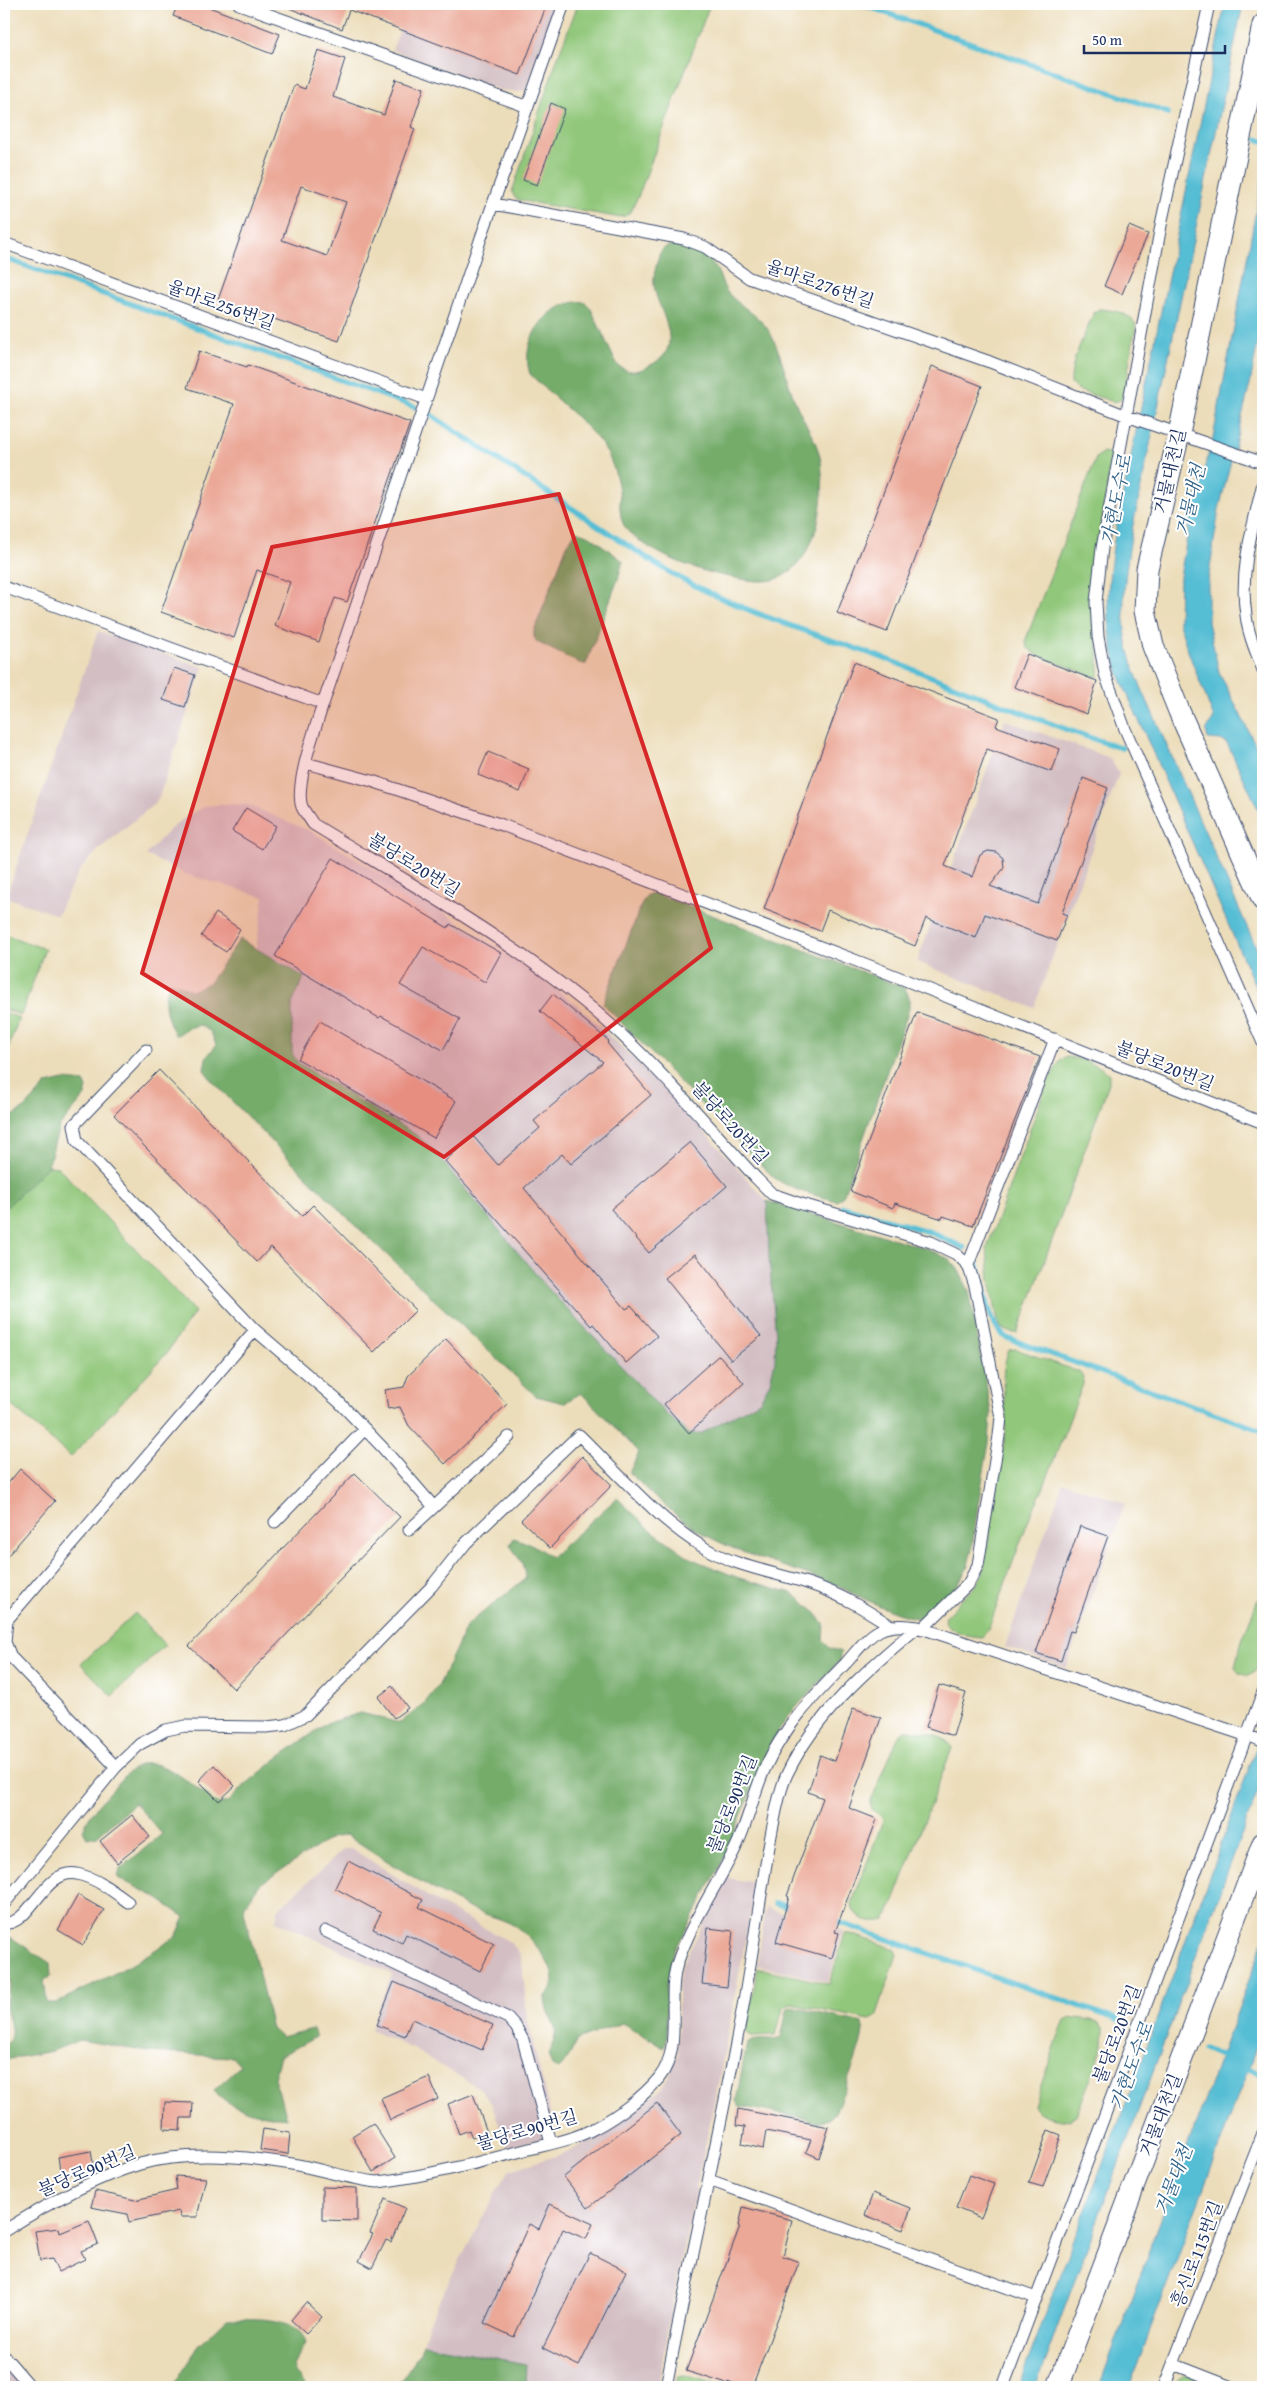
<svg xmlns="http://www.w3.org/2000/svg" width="1267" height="2391" font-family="'Gentium Book Plus','Noto Serif KR',serif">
  <rect width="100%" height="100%" fill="#fff"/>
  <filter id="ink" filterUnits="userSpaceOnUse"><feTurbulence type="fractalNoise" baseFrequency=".02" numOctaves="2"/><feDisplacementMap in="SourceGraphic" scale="10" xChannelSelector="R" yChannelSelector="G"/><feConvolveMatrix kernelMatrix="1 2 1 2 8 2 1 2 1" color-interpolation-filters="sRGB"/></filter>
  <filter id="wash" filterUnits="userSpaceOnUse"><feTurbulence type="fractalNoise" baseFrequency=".0096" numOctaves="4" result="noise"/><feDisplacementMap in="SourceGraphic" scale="20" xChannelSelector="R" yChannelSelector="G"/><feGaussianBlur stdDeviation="1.12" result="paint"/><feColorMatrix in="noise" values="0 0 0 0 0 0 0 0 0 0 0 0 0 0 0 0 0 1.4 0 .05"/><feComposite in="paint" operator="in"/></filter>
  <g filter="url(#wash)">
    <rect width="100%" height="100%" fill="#ecddba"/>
    <!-- industrial -->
    <path fill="#d2bec3" d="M410 4H558L531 77 525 90 517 92 500 90 392 50Z
      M98 631 203 667 159 797 153 805 98 850 79 871 57 915 6 897Z
      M1005 720 1110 758 1119 774 1034 1008 917 962Z
      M226 804 248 805 312 832 439 909 521 964 577 1005 663 1086 767 1201 769 1257 776 1336 775 1361 770 1382 760 1401 701 1433 689 1435 680 1429 544 1284 431 1148 298 1063 292 1054V1004L304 978 256 948 264 897 185 874 146 855 168 831 187 816 206 806Z
      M1063 1482 1125 1503 1066 1668 1005 1647Z
      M344 1849H352L440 1904 510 1942 518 1951 522 1961 527 2017 555 2134 508 2147 491 2103 481 2089 411 2048 370 2030 392 1974 276 1921 278 1909Z
      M727 1878 756 1883 720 2075 671 2310 658 2387H525L526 2364 423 2344 427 2329 436 2306 503 2179 510 2170 571 2151 626 2117 661 2089 672 2071 678 2055V1985L682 1965Z
      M766 1908 843 1931 828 1982 757 1965Z
      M4 2366 19 2384 22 2387H4Z"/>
    <!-- green -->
    <path fill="#91c77a" stroke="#567b6c" d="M578 4H710L638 197 630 212 625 216 616 217 523 201 515 198 512 192 556 62Z
      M1099 309C1113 310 1129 312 1136 325L1124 394 1121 400 1114 402 1077 390 1071 384C1070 360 1085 335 1094 313Z
      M1103 452 1111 454V459L1094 576 1099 669V676L1095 677 1037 655C1029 650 1026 648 1026 639L1096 458Z
      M4 934 45 949 21 1015 4 1009Z
      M4 1012 19 1018 4 1060Z
      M1067 1057C1080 1058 1100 1065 1109 1074V1083L1027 1309 1017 1333H1012L1001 1328 998 1321 990 1280 987 1248 1047 1083 1060 1061Z
      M48 1166 58 1167 195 1312 166 1354 71 1457 4 1399V1210Z
      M1016 1349 1079 1372 1083 1377V1384L1043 1489 1030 1516 988 1630 982 1637C969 1636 953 1633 945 1622L946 1616 977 1584 983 1573 1005 1436C1008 1407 997 1378 1009 1350Z
      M1263 1586V1659L1254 1673 1249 1676 1239 1673 1235 1667 1242 1640Z
      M135 1613 165 1645 112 1696 81 1664Z
      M905 1730C919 1730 947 1735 952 1748L890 1912 885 1920C871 1924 852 1919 852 1903L883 1820 881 1815C874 1812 870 1810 871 1801L899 1735Z
      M845 1934H851L895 1949 897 1955 876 2017 870 2020 791 2004 783 2008 776 2035 751 2036 745 2031 758 1968 829 1984Z
      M1071 2017C1090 2021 1108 2017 1104 2043L1076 2116 1070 2120C1058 2118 1039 2118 1034 2105L1060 2032 1065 2020Z
      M1186 2374 1221 2387H1183L1178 2382 1179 2378Z
      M684 2375 727 2387H675L678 2376Z"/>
    <!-- forest -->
    <path fill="#74ac6a" stroke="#486e64" d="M673 245C688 249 708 253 716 268 720 275 722 285 727 292 740 307 758 314 769 331 781 351 786 377 794 399 802 420 818 440 821 462 826 499 818 561 779 578 765 584 745 580 730 577 697 571 659 557 632 535 617 523 621 507 619 490 617 478 613 464 607 453 595 429 550 395 530 374 520 344 542 310 571 303 581 301 585 300 591 309L617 365C627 372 634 373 645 368 651 365 663 359 666 352 677 333 656 305 654 285 653 278 655 270 657 263 659 252 662 247 673 245Z
      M576 531 590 536 623 561 618 579 586 664H581L537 642 534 637V631L567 545Z
      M653 893 905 988 909 997V1009L843 1196 837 1201C814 1195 793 1191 773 1177L603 1004 642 903 647 895Z
      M240 939 304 977 292 1004V1053L298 1063 416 1135 431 1148 544 1284 665 1413 689 1434 702 1433 760 1401 770 1382 775 1361 776 1336 769 1257 767 1201 928 1249 949 1259 958 1269 969 1291 991 1412 989 1443 978 1504 972 1549 967 1569 956 1587 920 1619C890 1614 863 1597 835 1585 795 1568 752 1559 713 1539 681 1523 655 1496 629 1473L639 1452 581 1393 564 1403 536 1396 349 1219 214 1083 204 1070 206 1058 216 1045 211 1032 200 1025 188 1028 176 1036C166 1019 160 999 171 981L192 991 209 983Z
      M64 1080 84 1082 87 1088 85 1096 59 1127 48 1166 4 1210V1122L26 1107 47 1084Z
      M617 1498 651 1530 692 1559 739 1578 792 1593 813 1610 824 1623 823 1641 830 1648 841 1652 839 1661 789 1715 770 1745 722 1862 673 1954 667 1986V2038L664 2047 622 2023 577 2040 568 2059 558 2069 552 2066 548 2054C566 2020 545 2024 545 1996 569 1978 532 1938 515 1926 500 1917 480 1914 465 1906 424 1885 385 1860 347 1835L331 1838 260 1884 243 1907 272 2029 281 2037 313 2029 316 2037 280 2056 274 2078 287 2118C262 2115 231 2111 214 2090L240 2066 232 2057 149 2052 80 2040 52 2051 4 2060V2045C19 2037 6 2017 6 2004 6 1998 9 1991 11 1984L8 1978H4V1933L50 1963 51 1977 44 1980 47 2003H56L129 1966 176 1937 185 1917 154 1896 118 1878 120 1869 162 1834 135 1803 97 1836 87 1838 83 1831C88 1814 100 1803 112 1790 120 1782 129 1769 140 1765 162 1756 197 1789 213 1801L220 1804 229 1801 245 1785 278 1758 327 1723 361 1713 400 1723 424 1704 439 1685 467 1625 526 1578 522 1563 510 1545 514 1538 533 1545 551 1557Z
      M791 2007 863 2023C867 2037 841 2098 834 2115L829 2120 822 2122 739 2106 736 2101 747 2043C756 2035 770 2042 781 2037L787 2010Z
      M226 2319C249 2319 296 2314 306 2342L293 2366 295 2373 309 2387H171L201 2343Z
      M423 2344 526 2364 525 2387H396L420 2353Z"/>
    <!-- water -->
    <path fill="#56bed4" stroke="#387699" d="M1225 4H1243L1132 530C1123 587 1117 625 1138 680L1263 963V1004L1119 675C1103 618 1107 580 1117 523Z
      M1263 174V313L1250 384 1219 509 1208 581V622L1219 672 1263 760V819L1227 743 1221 740 1208 739 1206 731 1214 718 1189 654 1179 623 1180 577 1191 515 1213 438Z
      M1263 1730V1777L1035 2387H1018L1123 2111Z
      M1263 1942V2029L1129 2387H1099Z"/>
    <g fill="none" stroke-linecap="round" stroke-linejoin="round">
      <!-- stream -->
      <path stroke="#56bed4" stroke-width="5.5" d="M861 4 1168 113
        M1257 139 1263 141
        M4 258 415 407
        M431 415 656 564C728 609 812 632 891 661 969 690 1043 724 1122 748
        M843 1207 930 1232 964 1248
        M977 1263C985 1285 987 1326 1007 1338L1263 1431
        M775 1903 792 1908
        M832 1920 1125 2022
        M1204 2049 1227 2059
        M1242 2066 1263 2075"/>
    </g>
    <g id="blocks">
      <!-- building -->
      <path fill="#eba897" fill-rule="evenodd" d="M178 4H201L280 34 272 54 173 16Z
        M279 4H547L520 75 349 10 342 29Z
        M318 50 345 59 333 97 384 115 396 79 424 88 411 127 415 129 339 341 218 300 294 85 305 89ZM301 186 346 202 327 256 282 240Z
        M551 103 565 109 537 185 523 180Z
        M1129 226 1148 234 1122 294 1104 286Z
        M199 351 247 367 248 365 410 423 347 602 335 598 319 642 275 626 290 582 257 570 234 638 161 612 234 404 187 388Z
        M932 366 982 386 887 632 837 613Z
        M1027 654 1097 681 1087 714 1014 687Z
        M854 662 999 718 996 726 1060 749 1052 772 987 749 945 866 972 877 980 855 988 851 996 852 1003 858 1004 868 990 886 1038 904 1083 778 1108 788 1062 913 1067 915 1057 941 985 914 976 938 926 918 915 946 828 910 820 931 764 909Z
        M174 668 195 675 185 707 163 700Z
        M488 752 529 769 520 792 478 775Z
        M246 808 276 826 262 849 232 831Z
        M333 858 448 928 450 924 501 953 485 982 423 947 400 985 460 1019 443 1050 381 1016 379 1018 275 956Z
        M216 913 240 929 226 952 201 936Z
        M553 994 609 1041 607 1043 651 1095 571 1164 562 1154 524 1188 626 1309 631 1306 657 1336 626 1363 593 1324 591 1326 445 1161 473 1136 498 1165 540 1128 534 1121 603 1062 540 1011Z
        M917 1012 1040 1057 973 1226 943 1216 942 1219 895 1203 893 1208 850 1191Z
        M320 1021 456 1101 434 1138 298 1059Z
        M159 1070 302 1216 313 1205 416 1310 374 1352 271 1247 257 1262 114 1115Z
        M690 1142 727 1186 649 1253 611 1209Z
        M695 1254 761 1336 731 1360 665 1278Z
        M446 1339 507 1404 445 1464 409 1426 400 1407 388 1409 385 1390 404 1387 408 1376Z
        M719 1355 744 1383 689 1433 664 1404Z
        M582 1456 612 1485 550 1548 521 1520Z
        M20 1469 55 1501 4 1560V1488Z
        M355 1473 400 1517 234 1689 189 1646Z
        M1080 1526 1108 1536 1074 1632 1070 1631 1061 1661 1036 1653Z
        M939 1685 966 1693 953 1736 926 1727Z
        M392 1686 408 1708 394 1718 378 1697Z
        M853 1708 881 1718 849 1808 877 1819 835 1932 839 1933 832 1958 776 1942 789 1897 787 1896 823 1798 808 1792 814 1774 820 1755 835 1761Z
        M214 1765 235 1786 219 1801 199 1781Z
        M132 1815 150 1837 117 1863 100 1841Z
        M348 1861 423 1900 419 1907 494 1944 480 1971 406 1934 402 1943 373 1929 381 1913 335 1888Z
        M78 1895 104 1910 83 1945 58 1930Z
        M708 1928 733 1931 727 1987 702 1984Z
        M394 1982 493 2025 482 2050 412 2019 405 2036 377 2025Z
        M429 2077 438 2099 390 2120 381 2098Z
        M473 2094 487 2132 472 2138 469 2130 459 2134 448 2104Z
        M165 2102 193 2103 192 2118H181L180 2130 164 2129Z
        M657 2103 681 2135 588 2208 564 2177Z
        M738 2109 829 2127 819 2158 806 2152 811 2140 766 2131 763 2149 742 2144 745 2127 736 2126Z
        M373 2123 395 2158 373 2172 352 2136Z
        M263 2129 290 2133 288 2154 260 2150Z
        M1048 2130 1061 2135 1043 2187 1029 2183Z
        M91 2151 94 2169 61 2176 58 2157Z
        M969 2175 994 2184 981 2218 956 2208Z
        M175 2176 206 2178 197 2217H180L179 2211 129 2222 127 2214 91 2207 95 2191 135 2200 177 2190Z
        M322 2187 357 2188V2221L322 2220Z
        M873 2193 911 2208 903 2230 865 2215Z
        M385 2199 405 2208 391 2242 386 2240 372 2268 359 2261 373 2234 370 2233Z
        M550 2204 593 2224 586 2239 563 2229 514 2337 484 2323 529 2224 539 2229Z
        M743 2207 792 2220 783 2256 799 2262 752 2387H740L728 2382 727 2384 686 2371 740 2226H739Z
        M89 2221 98 2244 81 2251 85 2259 58 2272 52 2259 40 2261 35 2231 59 2228 60 2233Z
        M590 2253 626 2271 579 2366 543 2348Z
        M306 2302 322 2317 306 2334 291 2320Z"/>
    </g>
  </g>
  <g filter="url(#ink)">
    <use href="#blocks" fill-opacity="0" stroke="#3a496c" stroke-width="1"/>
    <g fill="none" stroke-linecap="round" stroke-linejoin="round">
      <defs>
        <path id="service" d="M239 4 528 107
          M564 4 483 232 323 704C316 727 294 785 302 807 305 813 310 819 313 824 404 880 499 933 582 1000 646 1052 700 1117 756 1178L772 1194 795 1202 931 1242 956 1254 968 1265 975 1286 998 1403 1001 1417 999 1436 978 1565 968 1584 922 1629
          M1209 4 1162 220 1102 548 1096 602 1098 637 1105 674 1125 729 1263 1043
          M493 204 684 239 705 247 749 278 990 362 1127 416 1263 463
          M4 243 426 399
          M1263 483C1253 526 1239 571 1246 615 1248 634 1256 652 1263 670
          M4 587 323 704
          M306 763 372 781 502 825 870 966 1263 1123
          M146 1050 74 1125 77 1141 255 1330 338 1401 383 1448 434 1507 509 1437
          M968 1265 1055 1039
          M275 1522 365 1429
          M409 1530 434 1507
          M116 1767 11 1657 5 1642 7 1620 255 1330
          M4 1904 116 1767 140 1744 166 1730 185 1726 266 1727 285 1725 306 1715 431 1587 466 1543 579 1435C615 1470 660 1522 703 1547 736 1567 774 1572 810 1584 840 1594 865 1609 891 1626
          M4 1923C31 1926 43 1868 77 1874 96 1878 113 1891 128 1902
          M325 1931 508 2018 516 2027 523 2040 551 2143
          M709 2180 1036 2298
          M4 2231C45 2205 93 2178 140 2164 187 2151 244 2156 292 2164 321 2169 348 2179 378 2182 427 2176 477 2163 525 2150 548 2144 574 2140 595 2128 618 2116 643 2097 659 2078 684 2047 666 2000 677 1964 690 1924 716 1887 735 1849 748 1823 753 1794 765 1768 784 1726 814 1696 846 1663 856 1652 866 1637 880 1630 892 1624 905 1625 918 1627
          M4 2356 31 2387
          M1173 2364 1232 2387
          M666 2387C691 2254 723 2123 746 1989 755 1936 762 1883 772 1830 776 1812 779 1791 787 1774 816 1714 867 1669 918 1627L1263 1741
          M1003 2387 1263 1692
          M1164 2387 1263 2133"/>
        <path id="minor" d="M1263 25 1179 434 1147 569 1145 611 1153 646 1179 711 1263 900
          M1058 2387 1263 1843"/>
      </defs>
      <!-- service casing -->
      <use href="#service" stroke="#3a496c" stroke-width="13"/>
      <!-- minor casing -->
      <use href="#minor" stroke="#3a496c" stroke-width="23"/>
      <!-- service -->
      <use href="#service" stroke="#fff" stroke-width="11"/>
      <!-- minor -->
      <use href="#minor" stroke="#fff" stroke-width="21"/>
    </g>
  </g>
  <!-- marked area -->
  <path fill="#d62828" fill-opacity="0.2" stroke="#d62828" stroke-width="4" stroke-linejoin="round" d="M559 494 711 948 444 1157 142 973 272 547Z"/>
  <g text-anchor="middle" stroke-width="4" stroke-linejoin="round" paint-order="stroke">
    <!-- street labels -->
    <g font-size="18" fill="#1b2f5e" stroke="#fff">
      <text transform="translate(820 284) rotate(19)" y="6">율마로276번길</text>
      <text transform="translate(221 305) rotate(20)" y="6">율마로256번길</text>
      <text transform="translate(1170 471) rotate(-77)" y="6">거물대천길</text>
      <text transform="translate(414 865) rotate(32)" y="6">불당로20번길</text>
      <text transform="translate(1165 1066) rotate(22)" y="6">불당로20번길</text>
      <text transform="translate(730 1123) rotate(48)" y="6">불당로20번길</text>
      <text transform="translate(732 1804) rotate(-68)" y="6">불당로90번길</text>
      <text transform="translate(1117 2034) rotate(-69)" y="6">불당로20번길</text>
      <text transform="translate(1161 2115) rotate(-69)" y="6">거물대천길</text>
      <text transform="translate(527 2130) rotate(-16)" y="6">불당로90번길</text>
      <text transform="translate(87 2171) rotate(-23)" y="6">불당로90번길</text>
      <text transform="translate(1197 2254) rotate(-69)" y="6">흥신로115번길</text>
    </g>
    <!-- water labels -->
    <g font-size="19" font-style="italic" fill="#306187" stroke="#fff">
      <text transform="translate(1116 500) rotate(-79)" y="7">가현도수로</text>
      <text transform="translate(1190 500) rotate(-77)" y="7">거물대천</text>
      <text transform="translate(1131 2066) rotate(-70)" y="7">가현도수로</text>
      <text transform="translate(1173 2180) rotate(-69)" y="7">거물대천</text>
    </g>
  </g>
  <!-- margin -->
  <rect width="1267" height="2391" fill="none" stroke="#fff" stroke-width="20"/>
  <!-- scale -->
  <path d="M1084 45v8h141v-8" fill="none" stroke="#1b2f5e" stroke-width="2.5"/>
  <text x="1092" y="45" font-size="15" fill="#1b2f5e" stroke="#ffffff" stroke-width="4" paint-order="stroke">50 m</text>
</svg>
